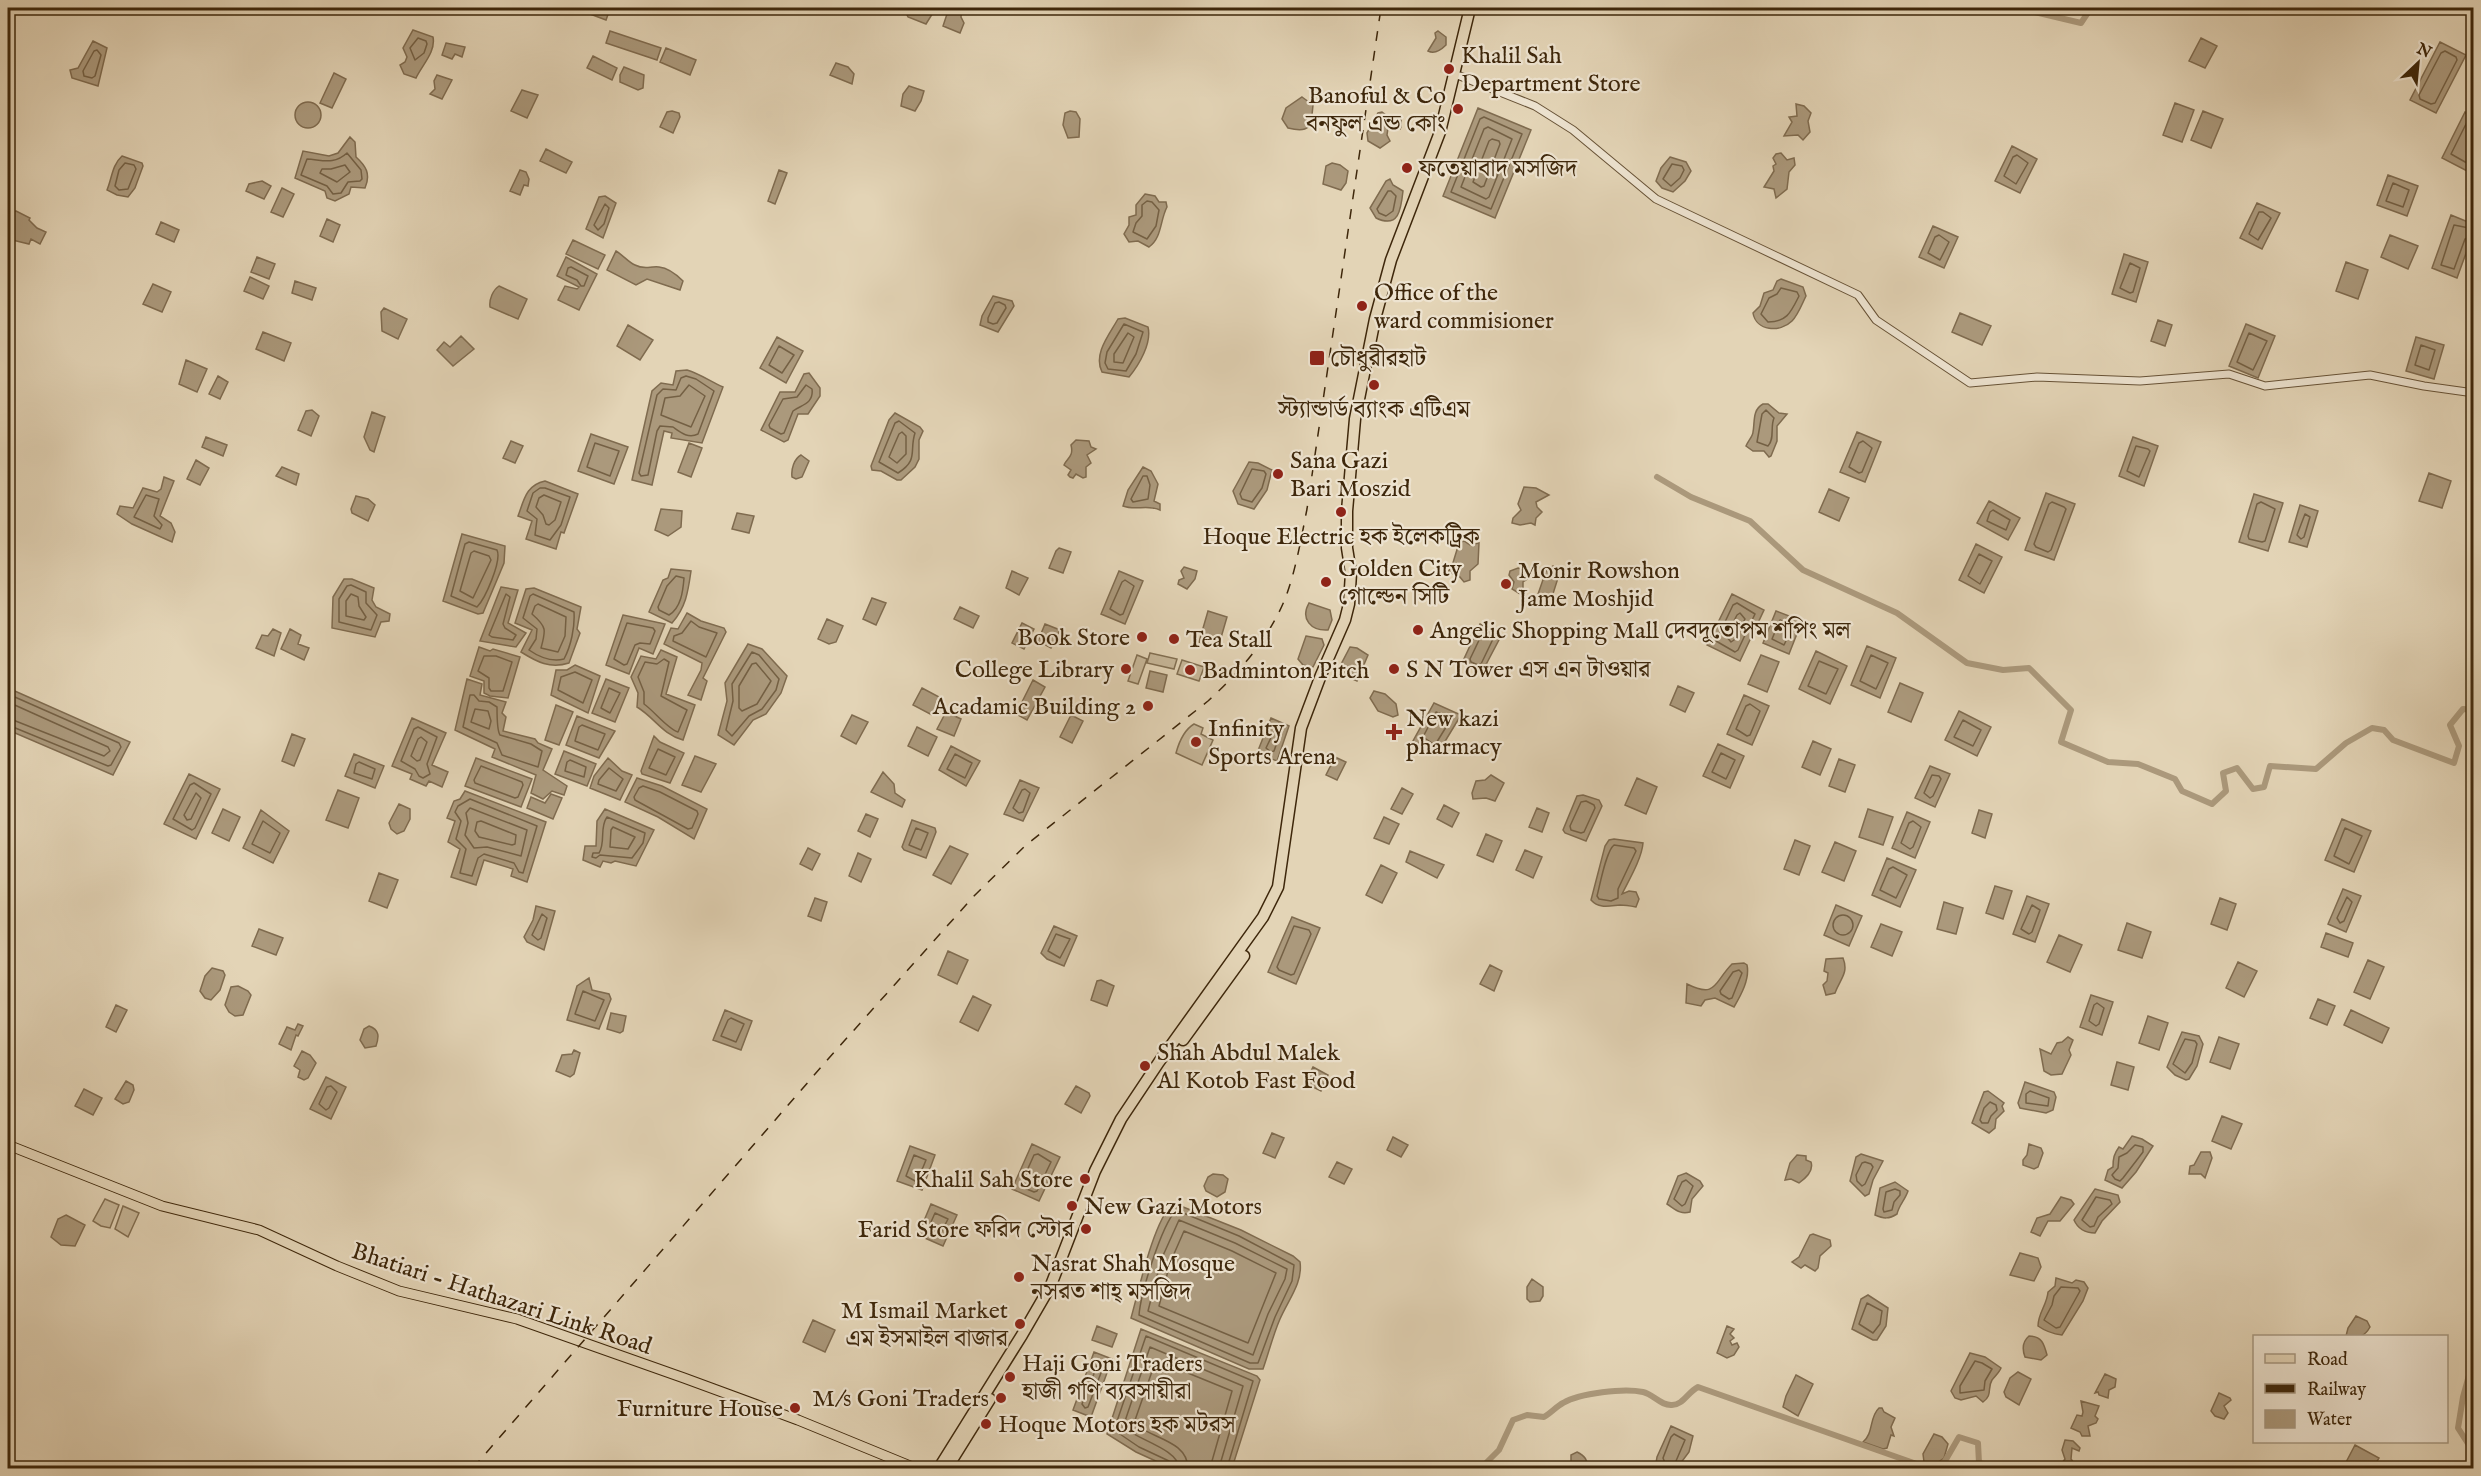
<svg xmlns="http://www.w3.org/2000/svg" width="2481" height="1476" font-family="'IM FELL English','Noto Serif Bengali',serif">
  <rect width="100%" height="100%" fill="#e3d4b6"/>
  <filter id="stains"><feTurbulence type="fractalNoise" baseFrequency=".00333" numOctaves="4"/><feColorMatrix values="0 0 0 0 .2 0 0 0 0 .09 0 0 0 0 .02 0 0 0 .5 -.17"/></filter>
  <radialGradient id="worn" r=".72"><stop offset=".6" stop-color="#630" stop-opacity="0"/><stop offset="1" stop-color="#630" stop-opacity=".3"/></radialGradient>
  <!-- green -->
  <path fill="#c7b799" stroke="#826f52" stroke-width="1.5" d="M1150 653 1177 659 1174 669 1147 663Z
    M1137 655 1147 659 1138 684 1128 681Z
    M1182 660 1204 667 1199 681 1177 674Z
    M1194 724 1203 728 1201 734 1213 740 1202 765 1176 753C1179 742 1184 730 1194 724Z
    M105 1199 119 1205 110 1228 101 1226 93 1221Z
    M123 1206 139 1213 128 1237 115 1229Z"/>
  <!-- water -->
  <path fill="#ab997c" stroke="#7f6b4f" stroke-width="1.5" d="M574 8H608L610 9 606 20Z
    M899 8H936L926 24 908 17 905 11Z
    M949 8H962L961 17 964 23 960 33 943 26Z
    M413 30 433 37C436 52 422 65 416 78L404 74 400 65 405 62 407 57 403 48Z
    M610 31 661 48 657 60 606 43Z
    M1438 31 1446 37V45C1441 50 1434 54 1428 51L1436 38 1435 33Z
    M2201 38 2217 46 2205 68 2189 61Z
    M93 41 107 48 98 86 72 78 70 70 78 68Z
    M2440 42 2466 55 2436 113 2410 100Z
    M446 43 465 47 462 57 455 54 452 59 442 55Z
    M666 48 696 60 690 75 660 62Z
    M593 56 617 68 612 80 587 68Z
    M836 63 848 67 854 74 852 84 830 75Z
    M624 67 644 75 643 88 638 90 620 82V75Z
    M334 73 346 79 332 108 320 103Z
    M437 75 452 80 442 99 430 94 435 89 434 81Z
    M909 86 924 91 921 101 915 111 901 106 903 94Z
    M522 90 538 95 527 118 511 111Z
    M1302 97 1313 105C1311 125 1312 134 1288 128L1282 119 1286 108Z
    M295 115a13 13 0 1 1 26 0a13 13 0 1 1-26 0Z
    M2175 103 2194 110 2182 142 2163 135Z
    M1796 104 1804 106 1811 113 1808 121 1810 132 1803 140 1798 135 1784 136 1792 122 1789 117 1797 116Z
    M1478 108 1531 130 1495 218 1443 196Z
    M672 111 679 113 680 117 673 133 660 127 667 112Z
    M1070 111 1076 112 1080 119 1079 137 1068 138 1063 125 1065 113Z
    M2203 111 2223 119 2211 148 2191 140Z
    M1382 112 1390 118 1401 120V127L1400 129 1394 126 1388 128 1387 135 1390 141 1380 148 1368 141 1367 133 1378 113Z
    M2465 112 2473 116 2474 168 2471 173 2442 158Z
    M350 137 355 142 356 157C366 166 371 174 365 188L351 187 349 194 335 201 327 198 325 191 295 178 303 151 329 156 338 153Z
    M2012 146 2037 159 2020 193 1995 181Z
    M546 149 572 162 566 173 540 161Z
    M1781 153 1787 160 1794 158 1795 165 1789 172 1787 189 1776 198 1774 189 1764 187 1774 171 1773 166 1776 164 1773 158 1776 154Z
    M122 156 142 163 143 166 135 188 128 197 117 195 107 190C112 178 112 165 122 156Z
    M1670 157 1686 162 1691 171 1685 181 1673 192 1662 188 1656 181 1661 168Z
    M1332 163 1340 165 1348 171 1346 183 1341 190 1323 184 1326 166Z
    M520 170 526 172 529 179 528 186 524 185 520 195 510 191Z
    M779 170 787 173 775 204 768 201Z
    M2388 175 2418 186 2407 216 2377 205Z
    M1390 179 1393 185 1403 191C1401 209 1399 229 1376 218L1370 208 1386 181Z
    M262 181 271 186 264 199 246 191 249 184Z
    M282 188 294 194 283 217 271 212Z
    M1145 194 1155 196 1159 202H1166L1167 207C1160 220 1162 238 1149 247L1138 241 1129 242 1124 234 1129 225V217L1136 215V205Z
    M605 196 616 203 603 238 586 229 599 197Z
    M2257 203 2280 213 2262 249 2240 238Z
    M16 211 30 218 29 220 37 228 46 232 40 244 31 239 29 244 8 239V212Z
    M2451 215 2473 224V234L2457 278 2432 268Z
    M327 219 340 225 333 242 320 236Z
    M161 222 179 230 174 242 156 234Z
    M1933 226 1958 237 1944 268 1919 257Z
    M2390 235 2418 246 2408 269 2381 257Z
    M573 240 605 255 598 269 566 254Z
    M616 251C623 255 628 262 635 265 644 270 650 266 659 267 668 268 677 275 683 281L680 290 647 279 636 285 607 270Z
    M2124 254 2148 262 2136 302 2112 294Z
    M257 257 275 264 269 279 251 272Z
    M566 257 597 274 579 310 558 300 565 286 577 289 579 287 557 276Z
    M2346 262 2368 270 2358 299 2336 291Z
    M250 277 269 286 263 299 244 291Z
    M1781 279 1803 287 1806 296C1802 304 1798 315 1792 321 1780 333 1756 331 1753 313L1760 306 1764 293 1773 290 1777 281Z
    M295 281 316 288 312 300 292 293Z
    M153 284 171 292 162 312 143 304Z
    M499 286 527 299 518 319 490 307C489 299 493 290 499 286Z
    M993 296 1012 301 1014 306 998 332 980 325 982 316Z
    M384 308 407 319 398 339 382 331 381 312Z
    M1960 313 1991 326 1982 345 1952 332Z
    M1125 318 1148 327C1152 343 1139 365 1129 377L1102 372C1093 354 1109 335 1118 319Z
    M2158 320 2172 325 2165 346 2151 341Z
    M2246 324 2275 336 2258 378 2229 366Z
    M628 325 653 340 640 360 617 346Z
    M263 332 291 343 284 361 256 349Z
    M461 336 474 349 453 366 437 350 444 342 450 347Z
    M777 337 803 351 786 383 760 368Z
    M2416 337 2444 345 2434 379 2406 371Z
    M186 360 207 369 197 392 179 384Z
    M687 370C700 374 710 381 723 387L702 443 671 438 672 433 664 431 652 485 632 480 652 391 661 383 673 385 676 371Z
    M809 373 820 388V396L808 414H798L788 440 784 442 761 430 780 392H795L804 374Z
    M218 376 228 382 220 399 209 394Z
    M1763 404H1768L1779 413 1787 414 1777 426V441L1771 456 1769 457 1764 451H1753L1746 446C1748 441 1753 436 1753 432 1755 422 1752 410 1763 404Z
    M312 410 319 416 311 436 298 430 306 411Z
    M372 412 385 417 374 452 370 450 364 437Z
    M895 413 920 427 923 431 919 440V459L915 467 901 480H897L881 471 872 470 871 466 889 420Z
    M1857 432 1881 442 1865 482 1840 472Z
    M591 434 628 447 614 484 578 471Z
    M206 437 227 445 223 456 202 447Z
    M2133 437 2158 446 2144 486 2119 476Z
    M1076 440 1089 441 1091 447 1096 449 1087 455 1091 463 1086 467V477L1083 478 1076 474 1073 478 1070 477 1068 475 1071 470 1064 465C1067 458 1074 457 1071 445Z
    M511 441 523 446 515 463 503 458Z
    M689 443 702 448 691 477 678 472Z
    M801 455 809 461 802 477 796 479 792 477C791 469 794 459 801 455Z
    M196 460 209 468 200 485 187 479Z
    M1249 462 1258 463 1272 470 1267 490 1254 509 1238 504 1233 491Z
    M282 467 299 474 296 485 276 476Z
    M1143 467 1151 471 1158 484 1154 501 1160 504V510C1147 504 1136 511 1123 506L1128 490Z
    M2429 473 2451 481 2442 508 2419 501Z
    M164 477 174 481 160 516 171 523 175 532 172 542 132 524 117 514 120 506 133 508 143 488 157 492 161 489Z
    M545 481 578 494 564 533 561 532 556 549 526 539 532 521 518 516C524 500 526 485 545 481Z
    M1524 487 1536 488 1549 495 1536 502 1537 507 1542 512 1536 518 1535 525 1531 523 1520 525 1512 523 1513 518 1521 510 1518 504Z
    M1829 489 1849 498 1839 521 1819 512Z
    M2046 493 2075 504 2054 560 2025 550Z
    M2254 494 2283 503 2268 551 2239 542Z
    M356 496 368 499 375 505 368 521 352 513 351 509Z
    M1989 501 2020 518 2008 540 1977 523Z
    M2300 505 2318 511 2307 547 2289 542Z
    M661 509 682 511 681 527 668 536 655 530Z
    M737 513 754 516 749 533 732 529Z
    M462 534 505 546 504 563 483 613 478 614 443 601Z
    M1464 541 1470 545 1479 543 1478 564 1470 571V580L1464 582 1459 576 1448 572 1452 566 1459 543Z
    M1976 544 2002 557 1984 593 1959 580Z
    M1059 548 1071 552 1063 573 1049 568 1056 551Z
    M1553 566 1557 569 1558 578 1551 600H1544L1537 597 1546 571Z
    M1184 567 1197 571 1195 579 1187 589 1178 584 1179 580 1184 578 1181 571Z
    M1518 568 1528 572 1530 577 1523 582V589L1520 594 1512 589 1514 582 1509 575 1510 571Z
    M671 569 691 571C688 592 686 607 672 623L649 612 663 580 668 578Z
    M1012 571 1028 578 1019 595 1006 588Z
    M1119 571 1143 581 1125 624 1101 614Z
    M344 579H352L374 588 372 600 376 607 390 614 389 621 381 622 375 637 332 628 333 597Z
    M501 587 518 590 508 623 526 633 516 647 480 641Z
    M534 588 581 607 577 629 580 633 569 663C550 669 537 662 521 652L532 630 515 623 526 589Z
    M1732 594 1764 610 1740 661 1707 645Z
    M872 598 886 603 876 625 863 619Z
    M1309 603 1330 610 1332 620 1328 630C1311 631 1300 619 1309 603Z
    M960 607 979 616 973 628 954 619Z
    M1208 611 1227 617 1218 648 1199 642Z
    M1776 611 1802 621 1789 654 1763 643Z
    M687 613 701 621 724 628 726 632 703 678 707 681 701 700 688 695 701 670 702 663 664 644 671 628 678 629Z
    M623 615 665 624 653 654 639 648 629 674 606 665Z
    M827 619 843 626 836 642 829 644 818 639Z
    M1022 623 1034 629 1024 649 1012 643Z
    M1045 624 1060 630 1051 648 1038 641Z
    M1480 624 1501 636 1482 672 1468 667 1463 661Z
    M273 629 281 633 274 656 256 648 262 635 268 636Z
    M290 629 301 635 298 644 309 648 304 660 281 649Z
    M1306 636 1322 639 1324 645 1313 667 1303 665 1298 659Z
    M748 644 762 649 787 676 781 693 766 714 753 720 734 745 718 735 727 701 725 683Z
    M1867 646 1896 658 1880 698 1851 685Z
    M479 647 490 651 493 649 520 657 508 698 490 696 484 693V681L470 676Z
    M1350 647 1357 648 1368 655 1357 681 1337 672Z
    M661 650 677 657 666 694 695 705 683 740C662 734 655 718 637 707L638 693 631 677 641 656 656 659Z
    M1816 651 1847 666 1830 704 1799 689Z
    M1761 655 1779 662 1767 692 1748 684Z
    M575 665 600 676 588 713 551 695 556 670H567Z
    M1150 671 1167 675 1163 692 1146 688Z
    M467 679 482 684 480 695 506 702 502 713 506 717 503 731 535 739 538 743 552 749 543 770 567 786 564 795 552 791 543 799 531 793 536 775 492 757 495 749 455 730Z
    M606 679 629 688 615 722 592 713Z
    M1033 680 1045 687 1027 720 1016 714Z
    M1900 683 1923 693 1911 722 1888 712Z
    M1678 686 1694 693 1685 712 1670 705Z
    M8 688 130 742 113 775 8 730Z
    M922 688 941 698 932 715 913 705Z
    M1374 691 1385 694 1396 704 1398 715 1393 717 1378 711 1370 698Z
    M1744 695 1769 706 1752 745 1727 734Z
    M1434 703 1461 715 1438 753 1413 741Z
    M556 705 573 712 559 745 545 740Z
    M1959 711 1991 727 1977 756 1945 740Z
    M946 712 961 719 954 736 937 729Z
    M852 715 868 722 856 744 841 736Z
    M1071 715 1083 721 1072 743 1060 737Z
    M577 716 615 731 599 758 566 745Z
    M412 718 446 733 432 765 448 772 442 787 429 781 426 786 410 779 412 774 392 766Z
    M1271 718 1289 726 1277 761 1257 753Z
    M917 727 937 737 928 756 908 746Z
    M292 734 305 739 294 766 282 761Z
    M654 736 660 742 684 753 670 783 642 774 641 771Z
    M1813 741 1831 749 1820 775 1802 767Z
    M1718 744 1744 756 1730 788 1703 776Z
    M951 746 980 761 966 786 939 770Z
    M564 751 596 764 587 786 555 774Z
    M354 754 384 766 375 788 345 776Z
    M695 756 716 764 701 792 682 785Z
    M1335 757 1346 762 1337 780 1326 775Z
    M476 758 532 779 521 807 465 786Z
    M608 758 622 771 632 775 620 800 590 788 594 776Z
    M1839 759 1855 765 1845 792 1829 786Z
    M1930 766 1950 774 1935 807 1915 798Z
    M883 772 894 784 895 793 905 800 902 807 871 792Z
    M189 774 220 789 196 839 164 824Z
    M1491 775 1504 783 1495 801 1486 798 1473 799 1472 793 1476 781 1485 780Z
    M637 778 662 786 707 809 694 839 658 817 625 802Z
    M1637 778 1657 787 1646 814 1625 805Z
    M1020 780 1039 788 1023 821 1004 814Z
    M1402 788 1413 794 1402 814 1391 809Z
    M338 790 359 798 348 828 326 820Z
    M465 791 546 822 527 882 511 876 513 869 484 860 476 885 451 877 460 849 448 842 455 821 447 818 454 801 460 799Z
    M551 794 562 798 553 819 527 808 531 797 545 803Z
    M1583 795 1599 800 1602 806 1586 841 1565 833 1563 830 1577 796Z
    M399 804 410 809V819L404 831 397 834 391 829 389 823Z
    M1444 805 1459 813 1452 827 1437 819Z
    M1537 808 1549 813 1542 832 1529 827Z
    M223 809 240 817 229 841 212 833Z
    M605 809 654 830 636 866 615 861 611 863 603 861 600 867 583 860 585 846H596L597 821Z
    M1868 809 1893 817 1883 845 1859 837Z
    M261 810 289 831 273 863 243 848Z
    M1979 810 1992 814 1985 838 1972 833Z
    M1907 812 1930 822 1915 858 1892 848Z
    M866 814 878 819 870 837 858 831Z
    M1384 817 1399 824 1389 844 1374 838Z
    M2342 819 2371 831 2354 872 2325 860Z
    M912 820 935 828 936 832 926 858 904 850 902 847Z
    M1486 834 1502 841 1493 862 1477 855Z
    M1614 839 1643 843C1642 858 1629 880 1622 894L1629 891 1636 892 1639 899 1636 907C1631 906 1625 905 1620 905 1609 906 1599 909 1591 900L1605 846 1609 840Z
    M1795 840 1810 846 1799 875 1784 869Z
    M1835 842 1856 851 1844 881 1822 872Z
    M950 846 968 854 951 884 933 875Z
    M808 848 820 854 812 870 800 864Z
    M1525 850 1542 857 1533 878 1516 870Z
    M1410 851 1444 865 1437 878 1406 862Z
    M858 853 871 859 861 882 849 876Z
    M1887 858 1916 870 1900 907 1872 895Z
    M1381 865 1397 873 1382 903 1366 895Z
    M379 873 398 880 387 908 369 901Z
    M1995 886 2012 891 2003 919 1986 913Z
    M2343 889 2361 896 2346 932 2328 924Z
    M2027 896 2049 904 2035 942 2013 934Z
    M815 898 827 902 821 921 808 916Z
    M2220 898 2236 904 2227 930 2211 924Z
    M1944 902 1963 908 1956 934 1937 929Z
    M1836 905 1862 916 1849 946 1824 935Z
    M536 906 555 911 544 950 527 942 524 937 533 920Z
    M1292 917 1320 928 1296 984 1268 972Z
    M2127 923 2151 932 2142 958 2118 950Z
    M1881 924 1902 932 1892 956 1871 947Z
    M1054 926 1077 936 1064 966 1047 959 1041 953Z
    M259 929 283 938 276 955 252 946Z
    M2326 933 2353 943 2348 957 2321 947Z
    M2059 935 2082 945 2070 972 2047 962Z
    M948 951 968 960 957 984 938 975Z
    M1843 958C1849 973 1840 979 1835 993L1826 995 1823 985 1827 981 1828 973 1824 971 1826 959Z
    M2368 960 2384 967 2370 999 2354 992Z
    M2238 962 2257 971 2244 997 2226 988Z
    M1744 963 1747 965C1750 979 1741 995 1734 1007L1715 998 1705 1000 1701 1006 1686 1003 1687 984C1717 999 1714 982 1732 964Z
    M1490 965 1502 971 1494 991 1480 984Z
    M212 968 223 971 225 975 220 990 211 1000 205 998 200 991 205 976Z
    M589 978 592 990 609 994 611 999 599 1029 567 1020 577 986Z
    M1101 980 1114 986 1107 1006 1091 1000 1097 981Z
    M238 986 248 991 251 995 243 1015 235 1016 229 1012 225 1005 231 987Z
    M2091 995 2113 1002 2102 1035 2080 1027Z
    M973 996 991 1005 978 1031 960 1022Z
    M2318 999 2335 1006 2327 1025 2310 1018Z
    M116 1005 127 1010 116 1032 106 1027Z
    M725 1010 752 1021 741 1050 713 1040Z
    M2351 1010 2389 1028 2382 1043 2344 1025Z
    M611 1013 626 1016 623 1031 620 1033 607 1029Z
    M2148 1016 2168 1023 2159 1050 2139 1043Z
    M298 1024 303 1026 298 1036 296 1035 291 1050 279 1044 287 1027 295 1030Z
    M369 1026C380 1030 379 1037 376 1046L365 1048 360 1040 364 1029Z
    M2182 1032 2199 1036 2203 1044 2197 1066 2189 1079 2186 1080 2175 1075 2167 1067Z
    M2068 1037 2073 1040 2069 1050 2071 1055 2062 1074 2051 1075 2044 1071 2040 1049 2051 1054 2057 1043 2062 1042Z
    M2219 1037 2239 1044 2230 1069 2210 1062Z
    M574 1050 580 1053 574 1074 570 1077 556 1071 562 1055 572 1054Z
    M302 1051 310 1055 316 1063 308 1078 304 1080 298 1077 300 1070 294 1066Z
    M2117 1062 2134 1067 2128 1090 2111 1085Z
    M1313 1067 1328 1075 1321 1091 1305 1083Z
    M326 1077 346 1087 331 1119 310 1109Z
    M126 1081 133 1085 134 1090 129 1102 123 1104 115 1099Z
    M2025 1082 2054 1092 2056 1097 2053 1110 2046 1113 2020 1108 2018 1103Z
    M1076 1086 1089 1093 1090 1096 1081 1113 1065 1104Z
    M84 1089 102 1098 93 1115 75 1106Z
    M1988 1091 2004 1103 2002 1106 2004 1111 1996 1119 1995 1128 1989 1133 1972 1123 1984 1092Z
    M2222 1116 2242 1124 2231 1149 2212 1141Z
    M1272 1133 1284 1138 1275 1158 1263 1153Z
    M2132 1136 2142 1139 2153 1146 2136 1172 2122 1188 2105 1180 2108 1170 2113 1167C2113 1158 2114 1154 2119 1147L2123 1149Z
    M1393 1137 1408 1145 1401 1157 1387 1150Z
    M1032 1144 1060 1157 1039 1201 1012 1189Z
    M2029 1144 2041 1148 2043 1153 2038 1167 2034 1169 2023 1165V1160L2027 1155Z
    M910 1146 935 1155 922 1190 897 1181Z
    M2201 1152H2210L2212 1158 2205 1178 2201 1174H2189L2190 1166 2194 1165Z
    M1861 1154 1883 1161 1873 1180 1869 1194 1865 1196 1850 1181 1856 1157Z
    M1797 1155 1806 1156V1160L1811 1162C1814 1171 1806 1178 1799 1183L1791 1179 1785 1180 1790 1163Z
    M1337 1162 1352 1169 1344 1184 1329 1177Z
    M1686 1173 1700 1181 1703 1186 1692 1199 1690 1212C1680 1215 1675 1209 1667 1204L1678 1176Z
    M1213 1174 1223 1175 1228 1179 1225 1192 1217 1197 1206 1191 1204 1186 1208 1177Z
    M1895 1182 1908 1191C1905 1200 1899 1205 1897 1214 1889 1219 1884 1219 1875 1215L1880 1188Z
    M2095 1189 2118 1195 2120 1202 2102 1221 2095 1233C2085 1233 2078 1229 2074 1220Z
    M2061 1197 2071 1200 2074 1204 2060 1221H2048L2040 1236 2031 1232 2037 1218 2050 1214Z
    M1173 1203 1241 1230 1293 1256 1300 1262C1303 1283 1288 1300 1280 1319 1273 1335 1269 1352 1263 1369H1249L1131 1318C1139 1290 1153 1222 1173 1203Z
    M931 1204 957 1215 943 1246 918 1235Z
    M66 1215 85 1225 75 1246 61 1245 51 1237 58 1219Z
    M1813 1234 1830 1240 1831 1246 1820 1256 1818 1268 1815 1271 1805 1265 1801 1268 1792 1262 1799 1257 1810 1235Z
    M2020 1253 2038 1258 2041 1267 2034 1281 2010 1275Z
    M2056 1278 2072 1283 2076 1280 2084 1282 2088 1288 2083 1301 2062 1335C2054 1334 2045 1331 2038 1326 2038 1313 2047 1305 2048 1292L2055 1286Z
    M1532 1279 1543 1287V1296L1540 1301 1530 1302 1527 1299V1287Z
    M1868 1295 1888 1308 1886 1326 1877 1340H1873L1852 1329 1861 1299Z
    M2356 1316 2367 1321 2370 1327C2364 1338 2358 1337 2346 1336L2348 1328Z
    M813 1320 835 1330 825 1352 803 1342Z
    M1097 1326 1117 1334 1112 1347 1092 1340Z
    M1727 1326 1734 1329 1730 1334 1734 1338 1730 1341 1732 1345 1737 1343 1739 1347 1734 1355 1727 1358 1717 1353Z
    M1141 1329 1257 1376 1260 1380 1232 1468H1171L1136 1452 1107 1434Z
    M2029 1336C2042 1336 2044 1344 2047 1355L2041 1360 2025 1357C2022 1349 2022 1342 2029 1336Z
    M1094 1352 1112 1359 1091 1417 1073 1410Z
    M1970 1353 1985 1357 2001 1368C1999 1373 1995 1376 1992 1380 1987 1388 1993 1395 1983 1402L1976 1396 1961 1400 1955 1398 1951 1391Z
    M2018 1372 2031 1379 2019 1405 2006 1397 2004 1392 2010 1378Z
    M2105 1374 2116 1379 2115 1387 2109 1390 2108 1398 2099 1395 2098 1392 2095 1393Z
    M1796 1375 1813 1384 1798 1416 1783 1407 1786 1396Z
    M2219 1393 2230 1398 2231 1400 2224 1406 2228 1413 2224 1419 2215 1416 2211 1411Z
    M2081 1401 2099 1406 2095 1416 2098 1419 2096 1423 2088 1426 2090 1436H2082L2080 1432 2071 1428 2077 1415 2082 1416 2083 1412Z
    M1879 1408H1882L1884 1412 1895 1418 1891 1427 1894 1436 1891 1435 1887 1448 1883 1449 1863 1442C1874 1433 1869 1417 1879 1408Z
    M1671 1426 1693 1436 1689 1452 1677 1468H1667L1656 1463 1657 1457Z
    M1934 1434 1942 1437 1948 1444 1944 1458 1934 1465 1924 1462 1923 1454Z
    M2065 1440 2073 1441 2080 1448 2079 1451 2072 1448 2071 1459 2074 1463 2069 1468 2061 1464 2065 1459 2062 1450Z
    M2355 1445 2379 1458 2373 1468H2343Z
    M1577 1452C1585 1456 1588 1460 1587 1468H1571V1455Z"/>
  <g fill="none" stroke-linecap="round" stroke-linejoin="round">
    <!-- shore -->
    <path stroke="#746044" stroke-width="1.5" d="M418 38 426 41 427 44 424 53 415 60 410 48Z
      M97 50 101 55 95 76 92 78 84 76 83 71 94 51Z
      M2445 51 2456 57 2457 60 2435 103 2431 104 2420 99 2419 95 2441 53Z
      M1484 117 1522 134 1491 209 1451 192 1480 119Z
      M2474 121 2467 122 2451 154 2474 167
      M1488 127 1512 139 1489 197 1486 199 1461 187 1484 129Z
      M1492 139 1499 141 1500 144 1484 186 1481 187 1473 182 1489 141Z
      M347 153 361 170 362 179 360 181 348 182 341 193 333 194 327 186 301 175 307 159C323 160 334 165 347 153Z
      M2017 155 2028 163 2016 184 2004 176 2013 157Z
      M125 163 134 165 136 169 128 189 119 190 115 186 119 170Z
      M1672 164 1682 166 1684 170 1680 178 1671 186 1663 179Z
      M345 165 350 172 337 182 320 173 322 169H331Z
      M2393 183 2409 190 2403 207 2386 201Z
      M1388 191H1391L1396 196 1393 211 1386 216 1379 213 1377 209Z
      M1147 201 1152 202 1159 210 1156 226 1147 239 1133 232 1136 223 1142 216V205Z
      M605 204 609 208 604 224 598 230 594 225Z
      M2259 212H2263L2271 218 2258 240 2249 234Z
      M2474 229 2454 225 2441 265 2454 269 2465 239 2474 235
      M1939 235 1949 242 1940 260 1928 253 1935 237Z
      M2130 263 2140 268 2133 292 2130 293 2120 288Z
      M571 267 588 276 584 286H581L577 280 566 275 568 268Z
      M1781 288 1797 292 1799 296C1791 312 1787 322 1768 322L1761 314 1769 298 1777 294Z
      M999 302 1005 305 1006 308 997 323 993 324 988 322V318L995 303Z
      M1124 324 1143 332 1136 354 1126 371 1108 369 1105 363 1107 352Z
      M1128 333 1134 337 1123 363 1114 362V354Z
      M2249 333 2267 341 2253 370 2237 362Z
      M2421 345 2435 350 2429 370 2415 365Z
      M779 346 794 355 782 373 769 365Z
      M686 376 696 379 714 391 698 434C688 439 680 432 673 427L660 426 657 431 648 475 641 476 639 473 657 395 663 389 676 390 681 378Z
      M689 385 705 396 691 427 661 415 665 398 680 396Z
      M806 385 812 389C814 404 801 405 793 411L784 433 781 434 770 428 769 425 783 399 797 397Z
      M1766 410 1774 418C1770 427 1775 439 1768 446L1757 442 1762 414Z
      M899 421 915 433C909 451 919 460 898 473L879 462 895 423Z
      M902 432 906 436V454L897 463 889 457 899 434Z
      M1863 441 1872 448 1862 472 1859 473 1849 467 1859 443Z
      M595 443 619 451 610 476 587 467Z
      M2136 446 2148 449 2150 451 2139 477 2127 471Z
      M1252 469 1264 471 1266 474 1262 488 1252 502 1242 499 1240 494Z
      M1147 476 1150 485 1148 499 1133 502 1131 499 1143 476Z
      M540 488H545L570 497 561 525 550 540 535 535 537 519 527 511 533 493Z
      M146 495 159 499 154 516 162 525 160 529 134 517Z
      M544 495 561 502 555 520 549 525 546 524 543 515 536 507 539 498Z
      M2052 502 2064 507 2066 509 2051 550 2048 552 2036 547 2034 544 2049 504Z
      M2261 502 2275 509 2265 541 2262 542 2249 539 2248 536 2257 504Z
      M1993 510 2010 520 2006 530 1987 521 1990 512Z
      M2305 514 2310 517 2304 537 2301 539 2297 535Z
      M469 542 497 550C502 561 485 599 477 607L451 596 465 544Z
      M474 551 489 556 491 560 473 598 460 591 471 553Z
      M1979 554 1992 561 1980 584 1968 576Z
      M676 576 684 578C683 591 681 608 669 615L659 610 658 607 667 586Z
      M1125 580 1134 586 1123 614 1120 615 1110 609 1122 582Z
      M351 585 366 592V603L377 615 371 630 339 622V599L347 586Z
      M351 594 358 597 359 606 366 617 364 620 346 616V601Z
      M506 594 510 597 503 624 505 628 516 635 513 640 492 637 489 635Z
      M533 594 574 612C575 627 571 646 564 659 551 662 539 657 529 650L536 639 537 629 523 618 530 596Z
      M1737 603 1755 614 1738 650 1735 652 1716 641 1733 605Z
      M538 604 566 617 565 636 558 652 541 648C546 630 547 627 532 614L535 606Z
      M1740 613 1745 619 1734 640 1731 642 1726 636 1737 615Z
      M1780 620 1793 626 1784 645 1772 639Z
      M691 621 699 627 717 633 706 657 673 641 674 636 682 633Z
      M627 623 653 628 655 631 650 644 640 643 635 645 627 664 624 665 614 659Z
      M1485 633 1493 639 1481 664 1478 665 1471 662 1470 659 1482 634Z
      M752 652 759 655 779 679 776 690 762 709 749 716 732 736 726 730 733 701 732 684Z
      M1871 655 1888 663 1876 689 1860 681Z
      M484 656H496L512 662 503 691H491L489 688V678L478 671Z
      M664 659 669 662 661 696 687 710 678 732C668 729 654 711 644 704V692L638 677 645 662 657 664Z
      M1819 661 1838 669 1826 694 1808 686Z
      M756 663 771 681 757 704 742 711 739 708V686L752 664Z
      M575 672 592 680 583 703 558 690 561 677Z
      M609 688 620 693 610 713 601 708Z
      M8 694 119 743 121 747 111 765 108 766 8 725
      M470 695H474L479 701 489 702 497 707C497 713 497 731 500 735L531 744 542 751 538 767 502 755 497 743 463 727Z
      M8 702 108 747 110 751 104 756 8 718
      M1750 704 1760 711 1750 735 1747 736 1736 729 1746 706Z
      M475 709 488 711 491 721 489 729 471 722Z
      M1436 712 1449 717 1451 719 1435 745 1423 737Z
      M1963 720 1981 730 1973 746 1954 737Z
      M582 725 605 734 598 750 575 741 579 727Z
      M418 727 437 737 427 764 430 774 423 778 419 776 415 769 401 761 414 729Z
      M1276 727 1281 731 1274 751 1271 752 1266 748Z
      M421 737 427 742 420 760 417 761 411 756 418 739Z
      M658 749 675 757 666 775 649 768Z
      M1721 753 1735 760 1726 779 1712 772Z
      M955 754 972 763 965 778 947 769Z
      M570 760 586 767 584 777 565 771 567 762Z
      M359 762 375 769 372 779 354 773 356 764Z
      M481 766 522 782 523 785 518 797 515 798 475 783 474 780Z
      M609 768 623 779 616 791 598 784 599 780Z
      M1932 775 1939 776 1941 779 1933 796 1930 798 1924 793Z
      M194 783 211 794 195 828 192 830 173 819 190 785Z
      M643 786 660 792 697 811 698 814 692 828 688 829 635 800 634 797 639 788Z
      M1025 789 1030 793 1023 812 1019 813 1013 808 1022 790Z
      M196 793 201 798 191 819 187 820 184 815Z
      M470 799 537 826 523 873 519 872 514 863 484 854 478 858 472 876 460 873 466 849 456 839 461 821 455 812 458 806Z
      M1586 801 1594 805 1595 808 1584 832 1581 833 1571 830 1570 826 1581 802Z
      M470 808 527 830 521 856 487 847 474 848 465 835 468 823 466 813Z
      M607 817 645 833 643 843 632 858 600 855 596 858 592 857 593 853H599C606 842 599 828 607 817Z
      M263 821 280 833 270 853 252 844Z
      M481 821 516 835 515 844 512 845 479 837 475 831 477 822Z
      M1913 821 1921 827 1913 847 1910 849 1901 843 1909 823Z
      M613 827 635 837 628 849 610 847 611 830Z
      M916 828 928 833 921 850 909 845Z
      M2345 828 2362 836 2349 864 2334 856Z
      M1614 845 1634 848 1636 851 1618 889V898L1611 901 1599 899 1597 896C1600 885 1606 851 1614 845Z
      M1893 867 1907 875 1896 898 1880 890 1889 869Z
      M2347 897 2352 902 2344 921 2340 923 2337 918Z
      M2032 905 2040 910 2032 932 2029 934 2021 929Z
      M542 914 547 918 541 938 538 940 532 935Z
      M1833 925a10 10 0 1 1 20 0a10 10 0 1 1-20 0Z
      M1294 926 1309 930 1311 934 1294 974 1291 975 1279 970 1277 967Z
      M1056 934 1070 939 1060 958 1048 951Z
      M1739 970 1742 973 1732 998 1729 999 1721 994 1720 991 1733 972Z
      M583 991 604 1000 595 1021 575 1014Z
      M2097 1003 2104 1008 2099 1024 2096 1026 2089 1021 2094 1005Z
      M731 1018 744 1024 736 1042 721 1036 728 1020Z
      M2185 1039 2195 1041 2197 1044 2192 1063 2185 1073 2173 1064Z
      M331 1086 337 1092 329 1108 326 1110 319 1104 327 1087Z
      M2030 1091 2049 1098 2048 1106 2026 1103V1094Z
      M1990 1102 1996 1105 1997 1110 1991 1116 1988 1123H1982L1980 1120 1984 1108Z
      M2135 1145 2143 1147V1152L2123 1178 2120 1181 2115 1179 2112 1175 2118 1168 2119 1157 2127 1153Z
      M1038 1154 1051 1162 1037 1191 1034 1192 1022 1187 1021 1184 1034 1155Z
      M914 1155 926 1160 917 1182 906 1176Z
      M1865 1162 1871 1164 1873 1167 1865 1184 1862 1186 1857 1181 1856 1175 1862 1163Z
      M1686 1180 1693 1186 1685 1204 1682 1206 1674 1199 1682 1182Z
      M1895 1189 1900 1191V1195L1894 1202 1892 1210 1884 1212 1883 1209 1886 1192Z
      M2096 1197 2110 1200 2112 1204 2098 1217 2094 1226 2090 1227 2082 1220Z
      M1176 1210 1239 1236 1294 1265 1292 1281 1275 1317 1258 1363H1250L1139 1315C1141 1292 1161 1227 1176 1210Z
      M935 1213 948 1219 939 1237 927 1231Z
      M1179 1220 1235 1243 1287 1269 1285 1279 1268 1314 1253 1355 1148 1311 1161 1260Z
      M1184 1231 1232 1251 1276 1273 1248 1343 1159 1306 1170 1263Z
      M2061 1287 2078 1288 2080 1291 2060 1327 2056 1328 2044 1320 2052 1305 2054 1296Z
      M1867 1303 1882 1311 1880 1324 1873 1333 1859 1324Z
      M1099 1361 1104 1365 1088 1407 1085 1408 1082 1404Z
      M1975 1361 1982 1363 1992 1369 1985 1381 1984 1390 1960 1393V1386Z
      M1172 1468 1169 1461 1139 1447 1114 1430 1146 1336 1253 1381 1227 1468
      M1179 1468C1178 1449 1138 1440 1123 1427L1150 1347 1243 1386 1219 1468
      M1188 1468C1187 1440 1151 1439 1134 1423L1156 1360 1232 1391 1210 1468
      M1667 1468 1663 1458 1671 1437 1674 1434 1685 1440 1673 1468"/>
    <!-- canal -->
    <path stroke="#ab997c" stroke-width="6" d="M2018 8 2081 23 2091 8
      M1657 477 1691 497 1750 521 1803 570 1897 613 1967 663 2003 670 2029 668 2071 710 2061 742 2108 762 2138 764 2175 779 2182 791 2212 804 2226 791 2223 773 2237 768 2253 789 2264 787 2270 766 2316 769 2346 743 2372 728 2384 730 2393 740 2454 763 2459 746 2450 725 2463 709 2474 710
      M2474 1357 2463 1397 2458 1428 2474 1453
      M1481 1468 1499 1450 1513 1420 1527 1415 1544 1417C1551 1413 1557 1406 1563 1403 1580 1393 1624 1388 1643 1392 1653 1394 1661 1406 1672 1405 1683 1405 1688 1392 1698 1387L1928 1468
      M1941 1468 1959 1437 1978 1443 1979 1463 2002 1468"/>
    <defs>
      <path id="minor" d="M1460 76 1535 106 1573 130 1656 199 1858 295 1876 320 1970 383 2037 377 2140 381 2229 374 2265 386 2370 375 2424 386 2474 393"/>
      <path id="major" d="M8 1145 162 1206 259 1230 337 1266 399 1291 517 1319 684 1378 798 1420 915 1468"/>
      <path id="highway" d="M1183 1040 1244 956
        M939 1468 1022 1335 1051 1285 1095 1171 1121 1119 1159 1062 1263 917 1278 887 1301 728 1321 675 1345 620 1349 604 1351 573 1347 548V511L1355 419 1375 319 1391 260 1440 132 1470 8
        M947 1468 990 1399"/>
    </defs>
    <!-- minor casing -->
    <use href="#minor" stroke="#675236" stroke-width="9"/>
    <!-- major casing -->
    <use href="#major" stroke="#3e270b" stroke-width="11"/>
    <!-- highway casing -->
    <use href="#highway" stroke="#3e270b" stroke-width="13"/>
    <!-- minor -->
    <use href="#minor" stroke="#ede3d0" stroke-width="7"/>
    <!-- major -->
    <use href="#major" stroke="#e3d4b6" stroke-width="9"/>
    <!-- highway -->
    <use href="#highway" stroke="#e3d4b6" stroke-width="10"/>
    <!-- rail -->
    <path stroke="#3e270b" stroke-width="1.5" stroke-dasharray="10 10" stroke-linecap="butt" d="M473 1468 829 1058 974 896 1026 845 1208 701C1239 673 1269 638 1285 599 1296 570 1301 539 1307 509L1381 8"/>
  </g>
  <!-- markers -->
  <g fill="#8f2418" stroke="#ede3d0" stroke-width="2">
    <circle cx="1449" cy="69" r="6"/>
    <circle cx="1458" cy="109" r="6"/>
    <circle cx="1407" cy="168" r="6"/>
    <circle cx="1362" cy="306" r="6"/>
    <rect x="1309" y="350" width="16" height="16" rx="3"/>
    <circle cx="1374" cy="385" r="6"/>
    <circle cx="1278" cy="474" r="6"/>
    <circle cx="1341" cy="512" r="6"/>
    <circle cx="1326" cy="582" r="6"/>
    <circle cx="1506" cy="584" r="6"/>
    <circle cx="1418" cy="630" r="6"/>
    <circle cx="1142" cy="637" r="6"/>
    <circle cx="1174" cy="639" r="6"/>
    <circle cx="1126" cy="669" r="6"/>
    <circle cx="1394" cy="669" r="6"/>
    <circle cx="1190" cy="670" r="6"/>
    <circle cx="1148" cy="706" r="6"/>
    <path d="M1391 723h6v6h6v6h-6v6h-6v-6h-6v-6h6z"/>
    <circle cx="1196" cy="742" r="6"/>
    <circle cx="1145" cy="1066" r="6"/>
    <circle cx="1085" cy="1179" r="6"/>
    <circle cx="1072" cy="1206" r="6"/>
    <circle cx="1086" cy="1229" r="6"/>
    <circle cx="1019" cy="1277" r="6"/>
    <circle cx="1020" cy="1324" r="6"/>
    <circle cx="1010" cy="1377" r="6"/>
    <circle cx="1001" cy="1398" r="6"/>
    <circle cx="795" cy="1408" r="6"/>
    <circle cx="986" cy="1424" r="6"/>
  </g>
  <g text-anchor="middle" stroke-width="4.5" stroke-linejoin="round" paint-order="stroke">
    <!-- poi labels -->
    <g font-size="24" fill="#3e270b" stroke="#ede3d0" text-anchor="start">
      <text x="1461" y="63">Khalil Sah<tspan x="1461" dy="28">Department Store</tspan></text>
      <text x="1446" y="103" text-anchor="end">Banoful &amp; Co<tspan x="1446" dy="28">বনফুল এন্ড কোং</tspan></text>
      <text x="1419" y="176">ফতেয়াবাদ মসজিদ</text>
      <text x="1374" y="300">Office of the<tspan x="1374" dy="28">ward commisioner</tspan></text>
      <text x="1330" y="366">চৌধুরীরহাট</text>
      <text x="1374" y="417" text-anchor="middle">স্ট্যান্ডার্ড ব্যাংক এটিএম</text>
      <text x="1290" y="468">Sana Gazi<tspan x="1290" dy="28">Bari Moszid</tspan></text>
      <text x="1341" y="544" text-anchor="middle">Hoque Electric হক ইলেকট্রিক</text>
      <text x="1338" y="576">Golden City<tspan x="1338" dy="28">গোল্ডেন সিটি</tspan></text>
      <text x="1518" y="578">Monir Rowshon<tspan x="1518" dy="28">Jame Moshjid</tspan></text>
      <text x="1430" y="638">Angelic Shopping Mall দেবদূতোপম শপিং মল</text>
      <text x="1130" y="645" text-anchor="end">Book Store</text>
      <text x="1186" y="647">Tea Stall</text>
      <text x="1114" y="677" text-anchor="end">College Library</text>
      <text x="1406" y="677">S N Tower এস এন টাওয়ার</text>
      <text x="1202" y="678">Badminton Pitch</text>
      <text x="1136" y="714" text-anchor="end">Acadamic Building 2</text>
      <text x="1406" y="726">New kazi<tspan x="1406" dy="28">pharmacy</tspan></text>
      <text x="1208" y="736">Infinity<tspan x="1208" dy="28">Sports Arena</tspan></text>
      <text x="1157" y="1060">Shah Abdul Malek<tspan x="1157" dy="28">Al Kotob Fast Food</tspan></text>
      <text x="1073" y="1187" text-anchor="end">Khalil Sah Store</text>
      <text x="1084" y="1214">New Gazi Motors</text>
      <text x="1074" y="1237" text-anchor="end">Farid Store ফরিদ স্টোর</text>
      <text x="1031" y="1271">Nasrat Shah Mosque<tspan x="1031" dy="28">নসরত শাহ্‌ মসজিদ</tspan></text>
      <text x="1008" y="1318" text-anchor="end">M Ismail Market<tspan x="1008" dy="28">এম ইসমাইল বাজার</tspan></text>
      <text x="1022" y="1371">Haji Goni Traders<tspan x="1022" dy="28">হাজী গণি ব্যবসায়ীরা</tspan></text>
      <text x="989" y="1406" text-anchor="end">M/s Goni Traders</text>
      <text x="783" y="1416" text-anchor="end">Furniture House</text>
      <text x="998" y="1432">Hoque Motors হক মটরস</text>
    </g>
    <!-- street labels -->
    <g font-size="24" fill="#3e270b" stroke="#ede3d0">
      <text transform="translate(502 1298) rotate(18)" y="8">Bhatiari - Hathazari Link Road</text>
    </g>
  </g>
  <!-- margin -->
  <rect width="2481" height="1476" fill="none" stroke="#e3d4b6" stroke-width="30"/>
  <rect x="9" y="9" width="2463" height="1458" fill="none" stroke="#3e270b" stroke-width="3"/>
  <rect x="15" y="15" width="2451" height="1446" fill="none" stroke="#3e270b" stroke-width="1.5"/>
  <!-- legend -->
  <rect x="2253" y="1335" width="195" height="108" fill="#ede3d0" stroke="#a79881" stroke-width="1.5"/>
  <rect x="2265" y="1354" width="30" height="9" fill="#e3d4b6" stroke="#a79881" stroke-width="1.5"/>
  <text x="2307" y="1365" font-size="18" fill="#3e270b">Road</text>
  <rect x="2265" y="1384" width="30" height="9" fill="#3e270b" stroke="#a79881" stroke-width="1.5"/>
  <text x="2307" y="1395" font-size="18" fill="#3e270b">Railway</text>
  <rect x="2265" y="1410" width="30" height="18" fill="#ab997c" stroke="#a79881" stroke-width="1.5"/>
  <text x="2307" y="1425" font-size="18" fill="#3e270b">Water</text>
  <!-- north arrow -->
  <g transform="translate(2418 63) rotate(26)" stroke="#ede3d0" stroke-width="4.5" paint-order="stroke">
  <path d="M0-4.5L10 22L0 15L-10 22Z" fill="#3e270b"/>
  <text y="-9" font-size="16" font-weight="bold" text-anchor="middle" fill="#3e270b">N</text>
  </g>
  <rect width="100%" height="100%" filter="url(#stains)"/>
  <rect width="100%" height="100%" fill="url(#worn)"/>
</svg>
